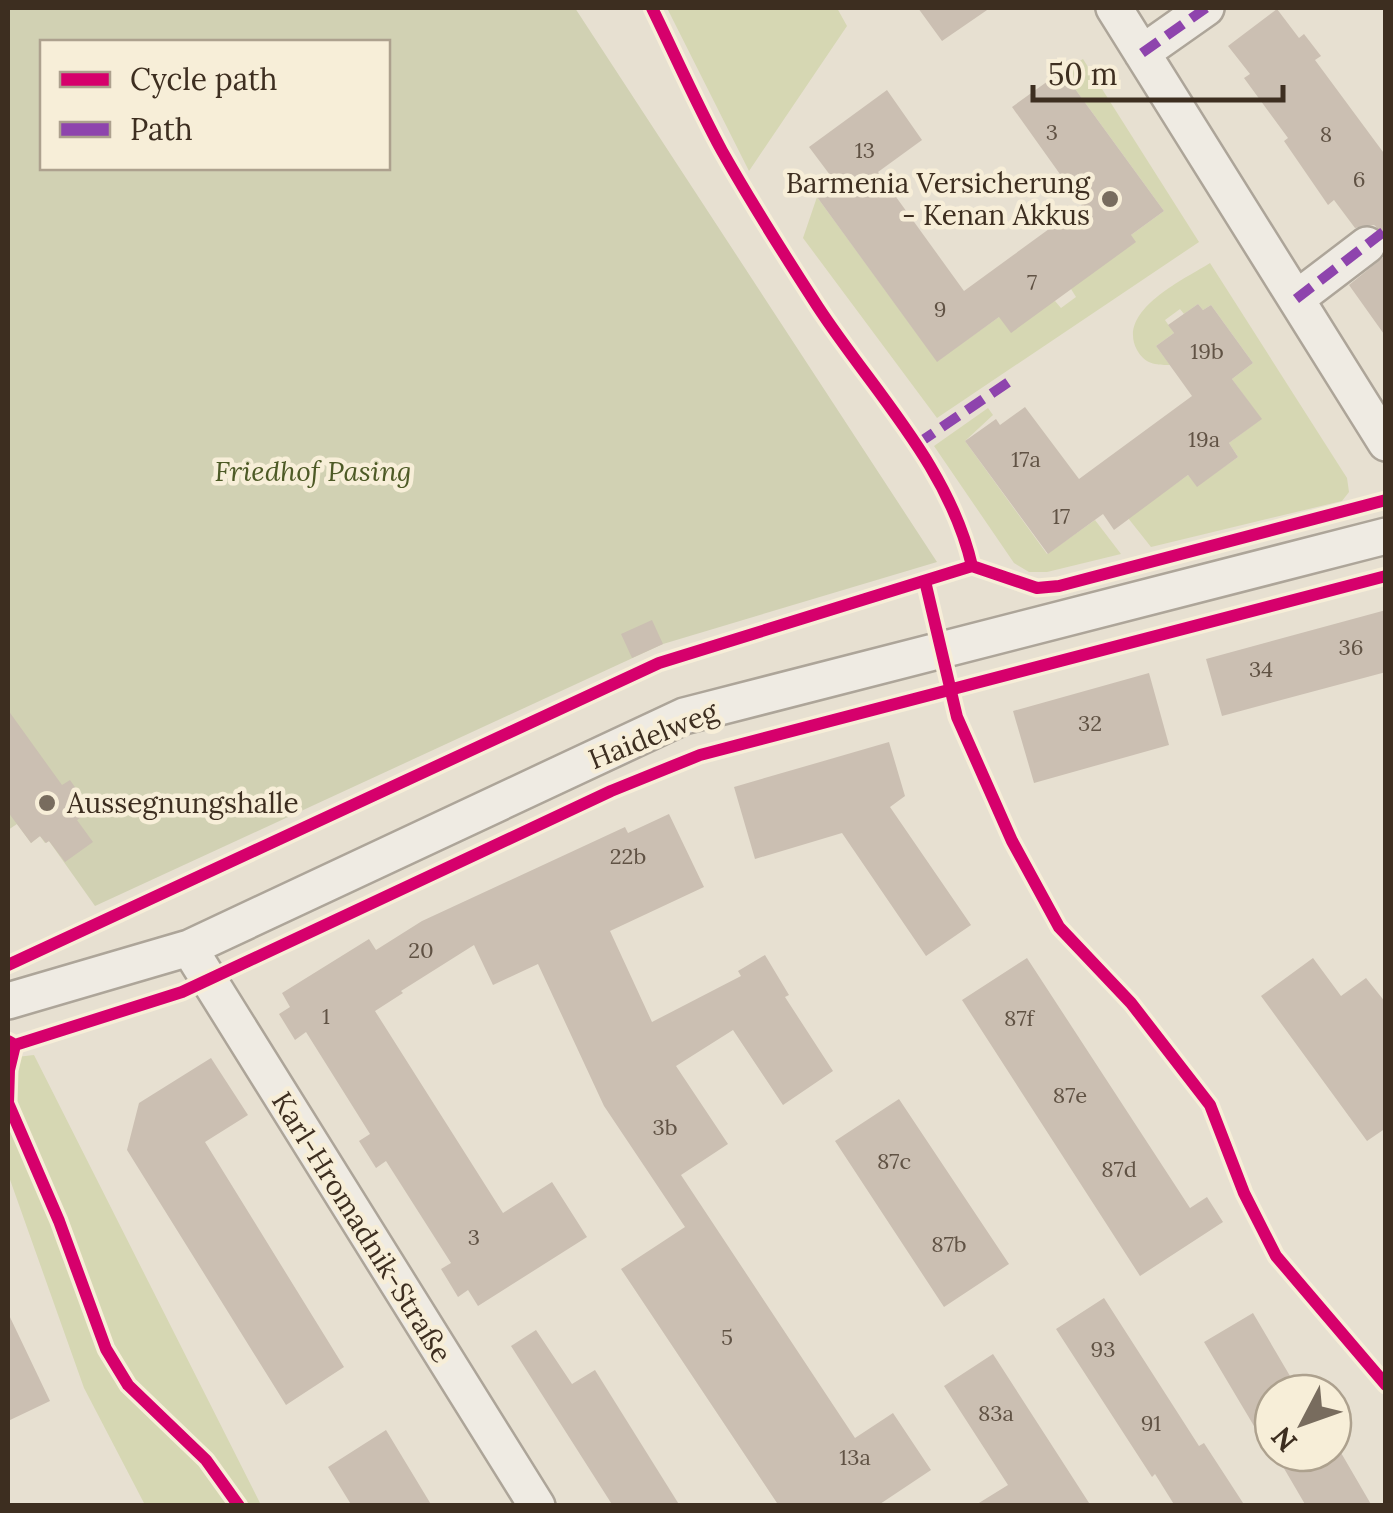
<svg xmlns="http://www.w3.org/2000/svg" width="1393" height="1513" font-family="Lora,serif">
  <rect width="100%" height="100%" fill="#e7e0d1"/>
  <!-- green -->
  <path fill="#d6d7b3" d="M667 8H837L847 26 749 171Z
    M1083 59 1199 242 937 418 803 238 817 197 937 361 999 317 1055 301 1061 308 1076 297 1071 289 1131 235 1164 211 1062 71Z
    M1210 263 1347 478 1349 492 1342 501 1151 547 1128 518 1188 475 1197 486 1238 457 1229 443 1261 419 1232 379 1253 363 1211 305 1203 310 1198 304 1184 314 1180 309 1165 320 1174 333 1156 346 1170 365C1155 365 1145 364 1137 350 1116 311 1183 280 1210 263Z
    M988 408 993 415 965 441 1047 554 1095 520 1121 554 1047 572H1029L1014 563 934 446Z
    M34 1055 261 1505H145L84 1388 8 1174V1058Z"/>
  <!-- cemetery -->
  <path fill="#d1d1b3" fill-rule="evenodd" d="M8 8H575L937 562 663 644 95 906 49 841 45 843 40 836 31 843 17 824 8 830ZM42 42H388V168H42Z"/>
  <!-- building -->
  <path fill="#cbbfb2" d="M918 8H990L942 41Z
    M1277 9 1299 38 1304 34 1321 56 1315 60 1386 156V236L1374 225 1355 228 1334 200 1328 205 1284 141 1288 138 1244 78 1250 74 1228 46Z
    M1062 71 1164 211 1131 235 1136 242 1011 333 999 317 937 362 817 197 836 183 809 147 887 90 922 140 878 172 964 291 1082 205 1012 107Z
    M1386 255V337L1349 285Z
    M1198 304 1203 310 1211 305 1253 363 1232 379 1262 419 1229 443 1238 457 1197 487 1188 475 1114 530 1103 514 1048 554 965 441 996 419 1000 425 1025 407 1079 479 1192 396 1156 346 1174 333 1168 325Z
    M1386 610V672L1222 716 1206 659Z
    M652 620 663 644 632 658 621 634Z
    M1149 673 1169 745 1034 783 1013 711Z
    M8 710 62 785 70 780 91 810 77 820 93 842 65 862 49 841 46 843 40 836 31 843 8 812Z
    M889 742 905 796 890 807 971 925 926 956 842 833 755 859 734 787Z
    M669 814 704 887 610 931 652 1022 741 976 738 971 765 955 789 995 785 997 833 1071 783 1105 733 1030 676 1066 728 1144 681 1175 855 1438 893 1413 931 1470 877 1506H779L621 1269 685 1227 604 1106 538 964 493 985 474 945 401 991 403 993 375 1011 503 1213 552 1182 587 1237 478 1306 468 1290 458 1297 441 1269 451 1263 386 1161 376 1168 359 1141 370 1134 306 1032 295 1040 279 1014 290 1007 282 993 369 939 376 950 422 921 625 827 628 833Z
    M1027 958 1190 1208 1207 1197 1223 1222 1140 1276 962 1000Z
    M1313 958 1341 996 1366 978 1386 1003V1128L1367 1141 1261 996Z
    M211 1058 248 1115 205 1142 344 1367 286 1405 127 1150 139 1103Z
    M899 1099 1009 1264 944 1307 835 1141Z
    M1104 1298 1199 1446 1204 1443 1245 1506H1175L1155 1474 1152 1477 1056 1329Z
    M8 1313 50 1401 8 1421Z
    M1253 1313 1300 1393H1273V1458L1204 1342Z
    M536 1330 572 1384 595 1370 680 1506H613L511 1346Z
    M993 1354 1062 1461 1091 1506H974L1008 1485 944 1386Z
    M386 1430 432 1506H352L328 1467Z
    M1333 1439 1372 1506H1306L1275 1453H1333Z"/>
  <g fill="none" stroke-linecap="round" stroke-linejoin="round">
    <defs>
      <path id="street" d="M1114 8 1386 443
        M1142 53 1206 8
        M1296 299 1367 245
        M189 948 537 1506
        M8 1001 189 948 684 716 1386 536"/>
    </defs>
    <!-- street casing -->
    <use href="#street" stroke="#ada599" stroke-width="40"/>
    <!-- street -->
    <use href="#street" stroke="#efebe3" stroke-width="35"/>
    <!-- quiet -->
    <path stroke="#8e44ad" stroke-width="10" stroke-dasharray="20 10" stroke-linecap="butt" d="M1142 53 1206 8
      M1296 299 1386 230
      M917 444 1010 381"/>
    <defs>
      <path id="cycleway" d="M652 8C675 55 697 105 722 151 752 204 785 256 818 307 873 391 949 466 972 566
        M925 581 957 717 1012 841 1059 927 1131 1003 1210 1105 1244 1193 1276 1256 1386 1385
        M8 965 659 663 972 566 1037 588 1059 586 1386 500
        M8 1041 15 1045 182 992 611 791 700 755 1386 576
        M15 1045 9 1070 8 1103 59 1221 106 1349 128 1385 206 1460 239 1506"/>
    </defs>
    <!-- cycleway casing -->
    <use href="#cycleway" stroke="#f7eed8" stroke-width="19"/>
    <!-- cycleway -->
    <use href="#cycleway" stroke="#d6006c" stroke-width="12"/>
  </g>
  <!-- markers -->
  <g fill="#786c5e" stroke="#f7eed8" stroke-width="4">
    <circle cx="1110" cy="199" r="10"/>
    <circle cx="47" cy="803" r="10"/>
  </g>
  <g text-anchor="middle" stroke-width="9" stroke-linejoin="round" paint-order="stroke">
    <!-- number labels -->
    <g font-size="22" fill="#605244">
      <text x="1052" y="140">3</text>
      <text x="1326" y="142">8</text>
      <text x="865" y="158">13</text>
      <text x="1359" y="187">6</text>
      <text x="1032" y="290">7</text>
      <text x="940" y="317">9</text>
      <text x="1207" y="359">19b</text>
      <text x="1204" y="447">19a</text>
      <text x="1026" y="467">17a</text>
      <text x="1061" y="524">17</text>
      <text x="1351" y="655">36</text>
      <text x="1261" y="677">34</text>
      <text x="1090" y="731">32</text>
      <text x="628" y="864">22b</text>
      <text x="421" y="958">20</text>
      <text x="326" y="1024">1</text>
      <text x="1019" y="1026">87f</text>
      <text x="1070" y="1103">87e</text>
      <text x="665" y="1135">3b</text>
      <text x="894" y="1169">87c</text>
      <text x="1119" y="1177">87d</text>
      <text x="474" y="1245">3</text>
      <text x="949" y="1252">87b</text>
      <text x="727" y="1345">5</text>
      <text x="1103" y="1357">93</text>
      <text x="996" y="1421">83a</text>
      <text x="1151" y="1431">91</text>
      <text x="855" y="1465">13a</text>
    </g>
    <!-- poi labels -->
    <g font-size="28" fill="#3d2e20" stroke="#f7eed8" text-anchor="end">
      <text x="1090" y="193">Barmenia Versicherung<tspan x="1090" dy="32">- Kenan Akkus</tspan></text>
      <text x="67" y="813" text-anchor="start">Aussegnungshalle</text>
    </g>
    <!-- park labels -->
    <g font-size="28" font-style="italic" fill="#4d5a26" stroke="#f7eed8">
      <text x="313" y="481">Friedhof Pasing</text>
    </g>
    <!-- street labels -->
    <g font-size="28" fill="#3d2e20" stroke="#f7eed8">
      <text transform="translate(653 735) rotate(-22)" y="10">Haidelweg</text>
      <text transform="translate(362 1227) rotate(58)" y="10">Karl-Hromadnik-Straße</text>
    </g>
  </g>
  <!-- border -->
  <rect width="1393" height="1513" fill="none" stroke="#3d2e20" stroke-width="20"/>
  <!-- legend -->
  <rect x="40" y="40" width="350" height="130" fill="#f7eed8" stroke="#ada18e" stroke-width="2.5"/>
  <rect x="60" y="72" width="50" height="15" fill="#d6006c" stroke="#ada18e" stroke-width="2.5"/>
  <text x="130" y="90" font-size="30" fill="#3d2e20">Cycle path</text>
  <rect x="60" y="122" width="50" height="15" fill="#8e44ad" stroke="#ada18e" stroke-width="2.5"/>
  <text x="130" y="140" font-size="30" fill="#3d2e20">Path</text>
  <!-- north arrow -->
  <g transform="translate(1303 1423) rotate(229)"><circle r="48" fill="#f7eed8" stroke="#ada18e" stroke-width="2.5"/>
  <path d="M0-8L18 38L0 25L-18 38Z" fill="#786c5e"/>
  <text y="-15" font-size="28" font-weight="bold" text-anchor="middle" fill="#3d2e20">N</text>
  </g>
  <!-- scale -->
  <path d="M1033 85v15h250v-15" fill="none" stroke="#3d2e20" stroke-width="5"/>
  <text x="1048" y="85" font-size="30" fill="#3d2e20" stroke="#f7eed8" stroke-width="8" paint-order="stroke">50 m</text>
</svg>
